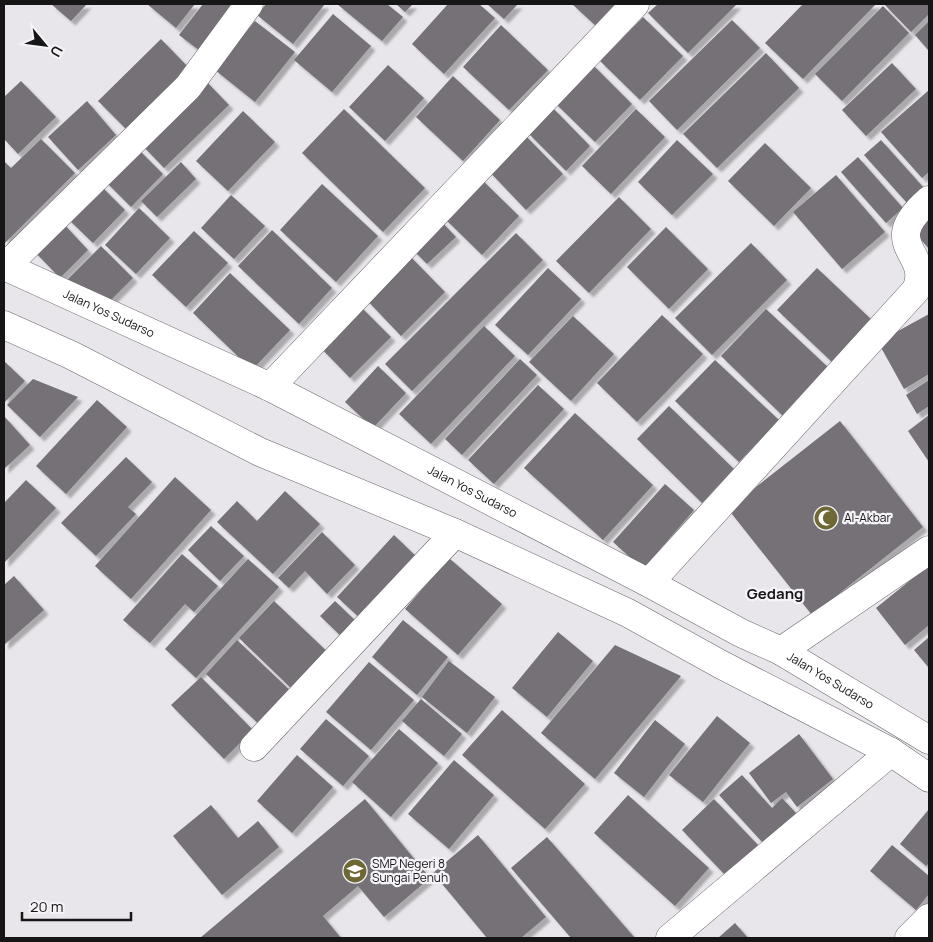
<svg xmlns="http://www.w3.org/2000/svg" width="933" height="942" font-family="Manrope,sans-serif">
  <defs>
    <filter id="shadow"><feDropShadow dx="4.5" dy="4.5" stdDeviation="1" flood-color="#0004"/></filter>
  </defs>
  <rect width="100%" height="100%" fill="#e9e6eb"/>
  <!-- building -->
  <path fill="#747176" filter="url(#shadow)" d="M51 4H87L71 21Z
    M147 4H195L176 28Z
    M203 4H236L200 51 179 35Z
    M266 4H325L293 44 257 15Z
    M337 4H387L403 17 382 41Z
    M396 4H413L405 12Z
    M448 4H479L495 18 444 74 412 44Z
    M487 4H518L504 19Z
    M572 4H617L596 26Z
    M658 4H737L688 53 648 13Z
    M803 4H876L803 79 765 43Z
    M884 4H929V14L911 32Z
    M883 6 909 33 842 101 815 74Z
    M333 14 371 46 332 92 294 60Z
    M643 17 683 56 640 100 600 61Z
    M732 20 760 48 677 130 649 101Z
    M255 21 295 52 255 102 215 70Z
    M929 21V51L915 35Z
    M501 25 548 70 509 110 463 67Z
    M161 39 190 69 127 130 98 101Z
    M766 53 799 88 717 168 683 134Z
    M892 63 916 89 866 136 842 110Z
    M592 64 632 104 595 142 554 102Z
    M388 65 424 98 385 141 349 107Z
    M453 76 500 120 463 161 416 117Z
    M203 78 229 105 164 168 139 142Z
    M21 81 56 117 18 154 4 139V97Z
    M929 90V172L922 178 881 132Z
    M87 101 116 135 78 170 48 137Z
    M553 108 590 146 566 171 528 133Z
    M344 109 425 188 383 232 302 153Z
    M636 109 665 137 611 194 582 166Z
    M243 111 275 142 228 191 196 161Z
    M521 131 563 174 526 210 485 167Z
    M41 139 75 173 4 244V161L11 168Z
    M677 140 713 174 672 215 638 182Z
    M881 140 924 188 907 203 864 155Z
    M765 143 811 188 774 226 728 181Z
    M136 147 163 174 131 207 103 179Z
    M858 157 903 208 886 223 841 172Z
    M181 162 196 179 157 217 141 201Z
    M836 175 885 232 842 269 793 212Z
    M478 176 519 216 482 255 440 214Z
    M98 183 125 210 93 243 66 217Z
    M322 184 378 236 336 282 280 230Z
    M231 195 265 226 234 259 201 228Z
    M619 197 651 229 589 293 556 261Z
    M139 208 170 238 136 274 105 245Z
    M929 214V249L912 229Z
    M439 219 456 237 427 264 410 247Z
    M61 221 88 250 60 278 32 249Z
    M666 227 708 269 669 309 627 267Z
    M272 230 332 288 299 324 238 266Z
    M194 231 228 263 186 307 152 275Z
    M516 233 543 260 412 391 385 364Z
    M751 243 787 280 712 355 675 318Z
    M101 246 133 278 104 307 61 286Z
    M405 251 445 292 401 336 361 294Z
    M548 268 581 299 528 355 495 325Z
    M817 268 873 321 833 363 777 310Z
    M230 273 290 330 252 370 193 313Z
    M357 303 391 337 350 378 317 344Z
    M766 309 830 369 784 417 721 356Z
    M929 314V374L904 389 878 342Z
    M662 315 703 354 637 422 597 383Z
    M573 316 614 354 571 401 529 362Z
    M484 326 515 356 431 444 399 414Z
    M520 359 537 375 462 455 445 439Z
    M715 360 779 420 739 462 675 401Z
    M4 361 25 381 4 403Z
    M378 366 406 393 373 428 345 402Z
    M33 379 78 397 40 437 7 405Z
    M929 380V406L917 414 906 395Z
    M538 385 564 409 494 484 468 460Z
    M97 400 127 427 66 494 36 466Z
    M669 406 734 469 702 503 637 439Z
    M575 413 653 485 603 540 524 468Z
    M929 415V462L908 431Z
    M4 416 30 445 4 469Z
    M840 421 923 527 812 615 728 509Z
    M126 457 152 482 128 507 136 514 96 556 61 523Z
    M175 477 211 510 131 599 95 566Z
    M26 480 56 508 4 563V503Z
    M665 484 694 510 643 569 613 542Z
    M285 491 320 524 273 574 217 522 237 501 257 521Z
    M211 526 244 556 220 581 188 550Z
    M322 532 355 565 327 594 305 571 289 588 278 578Z
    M394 535 420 560 363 621 337 597Z
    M182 554 218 586 194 612 185 604 150 643 123 620Z
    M449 558 502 604 458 655 405 609Z
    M248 559 279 587 196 678 165 649Z
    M929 565V625L905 645 876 608Z
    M14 576 44 610 4 645V585Z
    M274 601 333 657 297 694 239 638Z
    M335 601 360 625 345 640 320 616Z
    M403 620 448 657 417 695 372 657Z
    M558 632 593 661 547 717 512 688Z
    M929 637V668L914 650Z
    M237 640 297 697 265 730 206 674Z
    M615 645 681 676 595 779 541 733Z
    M449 661 495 697 467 733 422 697Z
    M369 662 414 700 371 750 326 712Z
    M201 677 253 730 224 759 171 705Z
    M421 699 462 734 444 756 402 721Z
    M502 710 585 784 545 829 462 755Z
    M717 716 750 743 703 802 669 775Z
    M326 719 369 756 343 786 300 749Z
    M655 720 685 744 644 797 614 773Z
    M399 729 438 763 391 817 352 782Z
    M799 734 833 779 797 807 786 792 771 803 749 773Z
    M297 755 333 787 292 833 257 801Z
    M454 760 494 795 449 849 408 814Z
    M742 775 772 808 782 798 796 813 763 843 719 795Z
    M628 795 709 868 675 906 594 833Z
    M365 799 430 878 384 917 358 886 323 916 341 938H200Z
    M714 799 758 845 726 876 682 830Z
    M211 805 238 838 258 821 279 847 222 895 173 836Z
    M929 809V863L926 866 900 844Z
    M478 835 546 917 521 938H487L433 873Z
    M547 837 635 938H571L511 868Z
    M892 845 929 876V894L916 910 870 871Z
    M735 923 748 938H718Z"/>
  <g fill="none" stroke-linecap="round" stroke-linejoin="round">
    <defs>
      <path id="minor" d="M6 266 188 87 249 4
        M270 387 635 4
        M649 583 916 290C933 252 876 246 929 200
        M781 651 929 550
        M254 747 455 533
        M670 938 891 752
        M909 938 929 918"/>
      <g id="major">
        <path id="s1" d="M4 266 270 387 649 583 741 633 781 651 929 740"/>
        <path d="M4 325 71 355 260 452 455 533 628 613 720 664 891 752 929 778"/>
      </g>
    </defs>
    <!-- minor casing -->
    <use href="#minor" stroke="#6a676c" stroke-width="29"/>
    <!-- major casing -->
    <use href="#major" stroke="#6a676c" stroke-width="29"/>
    <!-- minor -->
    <use href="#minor" stroke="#fff" stroke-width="28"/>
    <!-- major -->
    <use href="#major" stroke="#fff" stroke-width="28"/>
  </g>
  <!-- icons -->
  <defs>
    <symbol id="mosque-disc" viewBox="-11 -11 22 22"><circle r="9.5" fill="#6e6834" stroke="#f6f3f8"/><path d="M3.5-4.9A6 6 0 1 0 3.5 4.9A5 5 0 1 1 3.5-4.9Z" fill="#fff"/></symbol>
    <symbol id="school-disc" viewBox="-11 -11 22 22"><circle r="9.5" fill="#6e6834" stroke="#f6f3f8"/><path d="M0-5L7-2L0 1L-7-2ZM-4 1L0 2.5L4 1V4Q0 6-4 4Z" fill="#fff"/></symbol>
  </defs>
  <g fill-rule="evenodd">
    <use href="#mosque-disc" x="812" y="504" width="28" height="28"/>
    <use href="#school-disc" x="341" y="857" width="28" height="28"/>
  </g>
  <g text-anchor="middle" stroke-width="4.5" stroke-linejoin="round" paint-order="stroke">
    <!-- street labels -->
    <g font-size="12" fill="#171617" stroke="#f6f3f8">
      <text dy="4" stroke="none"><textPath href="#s1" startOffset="115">Jalan Yos Sudarso</textPath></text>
      <text dy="4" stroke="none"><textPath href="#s1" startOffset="520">Jalan Yos Sudarso</textPath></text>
      <text dy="4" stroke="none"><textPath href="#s1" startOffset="925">Jalan Yos Sudarso</textPath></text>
    </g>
    <!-- poi labels -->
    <g font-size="12" fill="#171617" stroke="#f6f3f8" text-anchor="start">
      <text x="844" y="522">Al-Akbar</text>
      <text x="372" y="868">SMP Negeri 8<tspan x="372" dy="14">Sungai Penuh</tspan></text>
    </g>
    <!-- quarter labels -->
    <g font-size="15" font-weight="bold" fill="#171617" stroke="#f6f3f8">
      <text x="775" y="599">Gedang</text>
    </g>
  </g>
  <!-- border -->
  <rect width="933" height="942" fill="none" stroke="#171617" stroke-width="10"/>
  <!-- north arrow -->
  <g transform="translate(45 45) rotate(119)" stroke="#f6f3f8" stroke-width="4" paint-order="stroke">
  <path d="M0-4L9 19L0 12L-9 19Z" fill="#171617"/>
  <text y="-8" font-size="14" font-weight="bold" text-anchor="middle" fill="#171617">U</text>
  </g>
  <!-- scale -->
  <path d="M22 912v8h109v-8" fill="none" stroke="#171617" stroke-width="2.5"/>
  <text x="30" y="912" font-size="15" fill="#171617" stroke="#f6f3f8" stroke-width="4" paint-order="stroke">20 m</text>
</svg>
